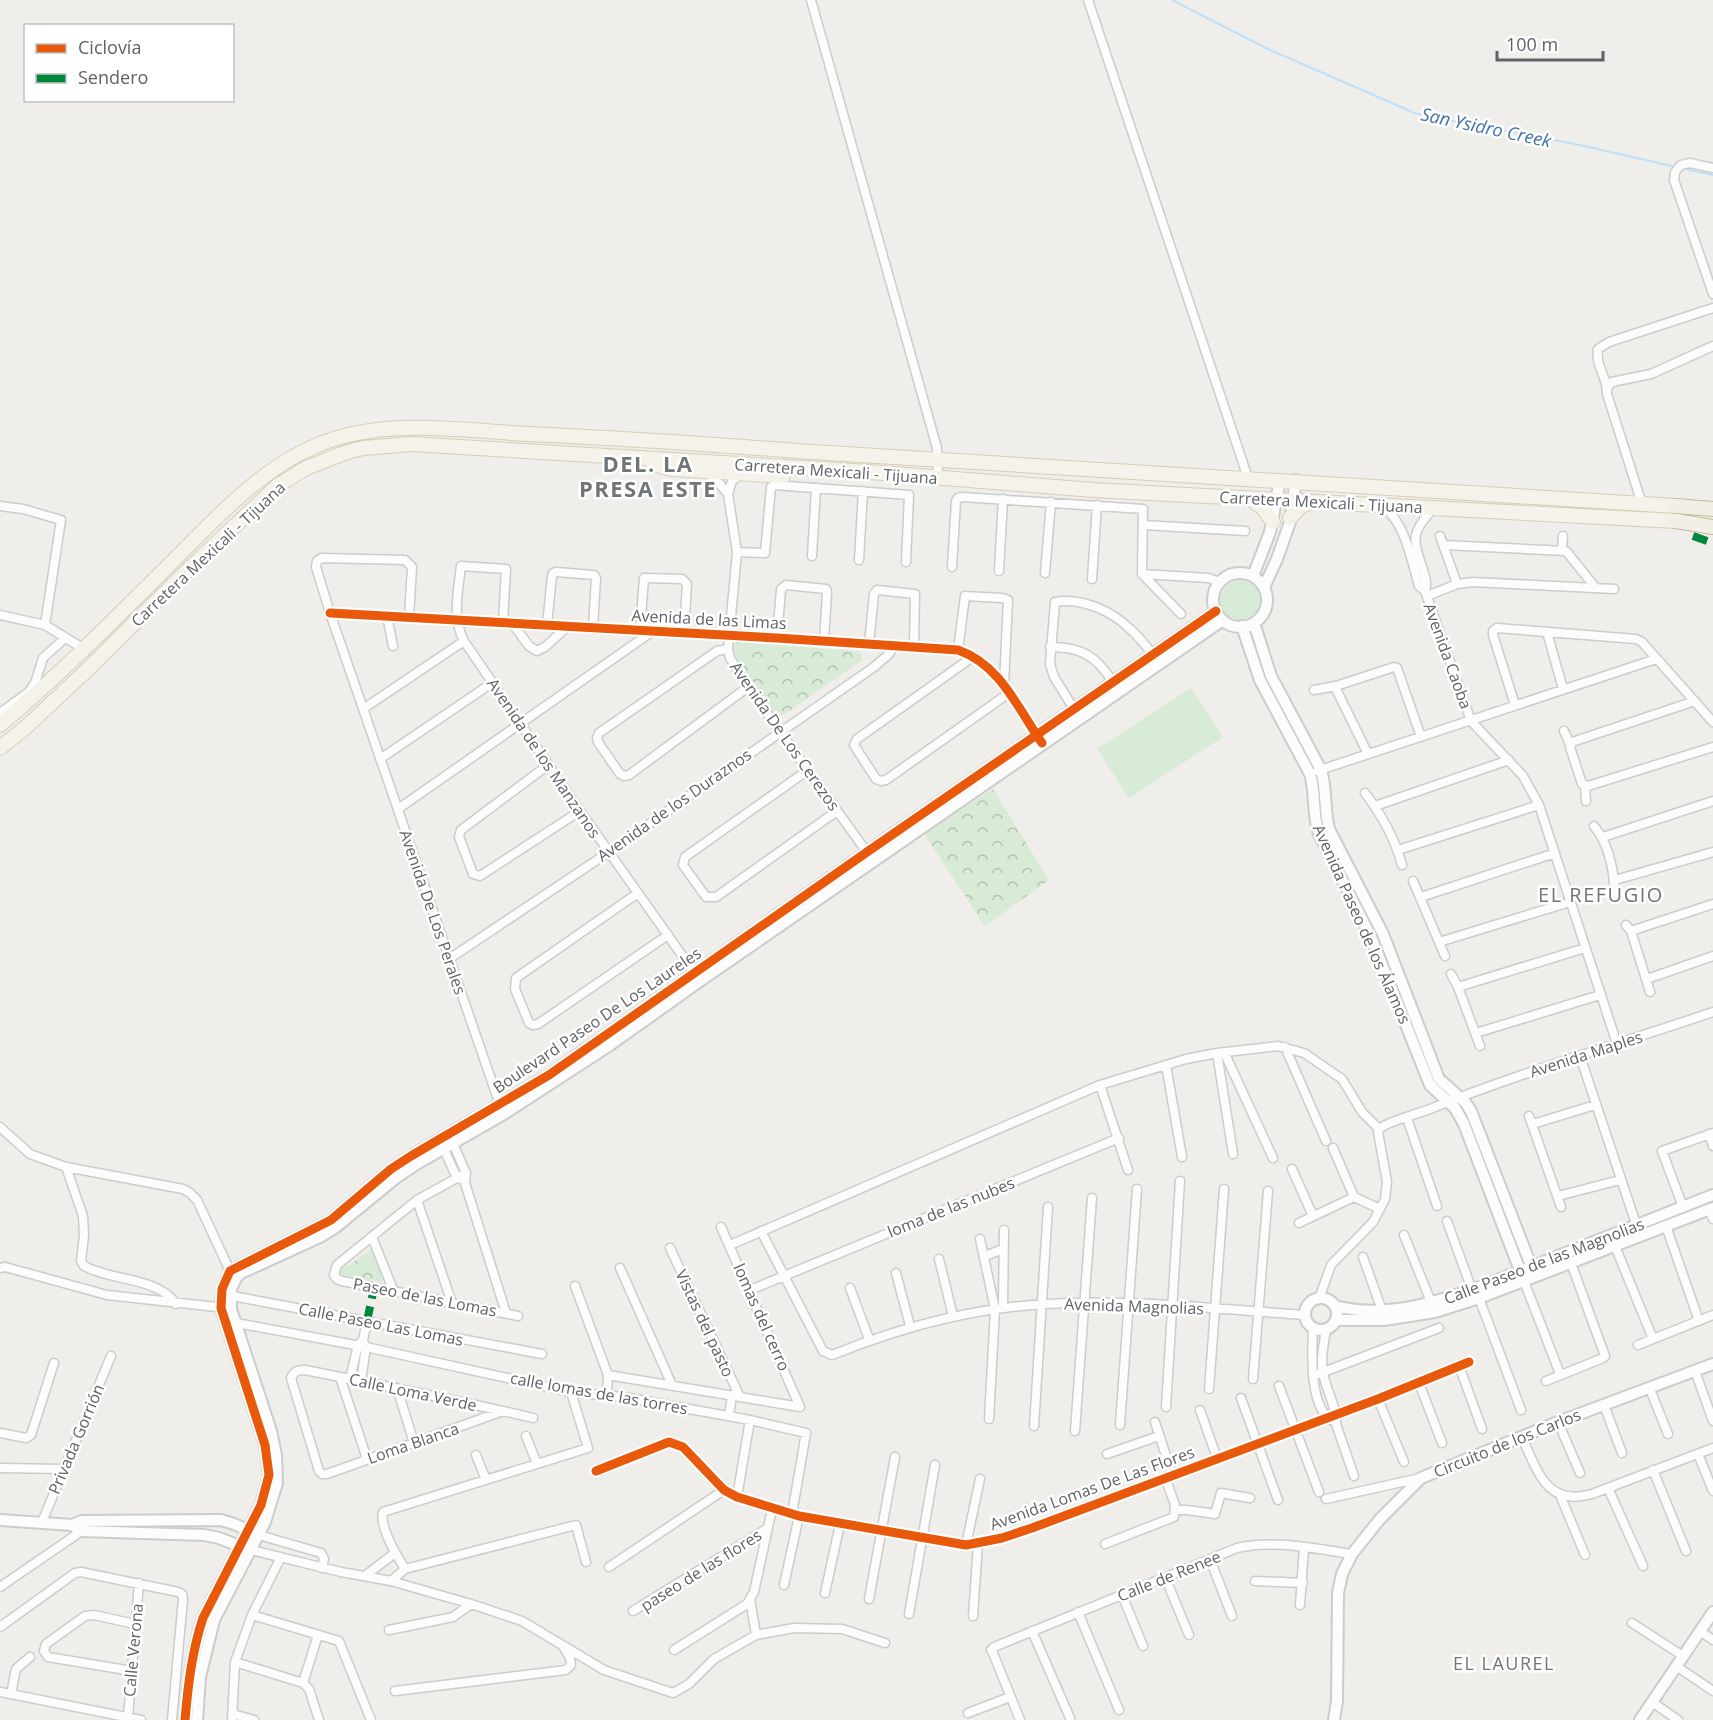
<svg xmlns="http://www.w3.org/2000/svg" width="1713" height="1720" font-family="'Open Sans',sans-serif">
  <defs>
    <pattern id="park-crowns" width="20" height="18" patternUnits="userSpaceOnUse" patternTransform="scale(1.5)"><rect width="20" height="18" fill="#d8ebd6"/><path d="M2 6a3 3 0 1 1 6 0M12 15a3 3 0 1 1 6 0" fill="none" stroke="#b2c2b1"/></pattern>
  </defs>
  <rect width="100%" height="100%" fill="#efeeea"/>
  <!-- grass -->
  <path fill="#d8ebd6" d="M1220 601a21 21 0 1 1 42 0a21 21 0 1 1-42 0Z
    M1191 688 1223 737 1129 798 1097 749Z"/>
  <!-- park -->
  <path fill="url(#park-crowns)" d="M736 642 856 651 860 652 862 660 778 719 735 655 733 649Z
    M993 789 1049 880 985 926 924 834Z
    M370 1249C378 1255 384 1273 382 1282L342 1276 340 1272 342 1268 350 1265Z"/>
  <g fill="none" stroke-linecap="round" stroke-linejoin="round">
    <!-- stream -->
    <path stroke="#bfe0f9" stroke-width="2" d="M1172 0 1268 49 1417 114 1580 145 1676 167
      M1681 168 1713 175"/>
    <defs>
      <path id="minor" d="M811 0 937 448 938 478
        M1088 0 1248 478
        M1713 168 1690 163 1681 165 1675 172 1674 180 1713 294
        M1608 387 1612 382 1651 374 1713 346
        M707 473 719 483 728 494
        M741 474 732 481 728 494 737 552 728 649 730 658 748 687 874 862
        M1642 504 1607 394C1608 378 1595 366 1598 349L1609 342 1713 308
        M0 506 23 509 61 520 45 625
        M1383 506C1406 525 1411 559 1419 586L1425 591
        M1144 525 1245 531
        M1440 536 1457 584
        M1444 545 1566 551 1595 587
        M1562 550 1563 536
        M737 552 765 553 771 487 774 485 909 495 906 562
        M812 556 816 488
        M859 560 863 491
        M952 567 956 501 958 498 962 497 1143 509 1142 574
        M999 571 1003 499
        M1045 573 1051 502
        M1142 574 1208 578 1220 582
        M1142 574 1181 614
        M1092 579 1097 505
        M1425 591 1471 721 1523 776 1539 805 1617 1044
        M1425 591C1427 584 1426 580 1424 573 1414 541 1408 535 1434 508
        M1427 596 1457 584 1473 582 1614 589
        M330 613 777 638 958 650C999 664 1016 705 1039 738
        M0 615 45 625 84 649
        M387 616 393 646
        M409 617 412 567 405 560 322 558 317 561 316 567 330 613 501 1108
        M503 622 506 569 461 566C458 591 452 619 464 641L580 811 698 978
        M512 623 529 646 537 651 545 647 568 626
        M547 625 552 576 553 573 556 572 594 575 596 578 593 627
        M640 630 644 578 682 579 687 584 684 632
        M1547 632 1563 689
        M777 638 781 589 786 585 826 589 827 592 824 641
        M869 644 874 594 877 590 915 594 914 647
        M1050 647C1082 647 1096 656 1113 682
        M728 649 717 651 599 733 597 738 598 742 620 774 624 776 629 775 748 687
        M958 650 965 596 1002 598 1008 600 1004 684
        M974 656 857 739 854 745 876 779 881 781 886 780 1009 693
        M1336 686V689L1368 754
        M1314 690 1336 686 1394 667 1397 668 1421 737
        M1695 701 1572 742 1570 747 1582 784 1588 786 1713 747
        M1515 705 1493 635V631L1497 628 1636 639 1642 642 1713 722
        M363 709 464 641
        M1074 709 1054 677 1050 664 1055 602C1081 597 1112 611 1130 629 1139 636 1145 646 1153 654
        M0 713 29 692 35 683 43 658 65 638
        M1564 731 1570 744
        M380 759 492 683
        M548 765 461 830 459 837 473 874 480 876 580 811
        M808 770 685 857 683 865 706 897H716L837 811
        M1317 771 1656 659
        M1585 786 1586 801
        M1365 793C1381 814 1395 839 1402 865
        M1375 806 1509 760
        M398 809 653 631
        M1594 826C1609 844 1614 872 1615 895
        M1603 837 1713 801
        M1398 850 1539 805
        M1615 880 1713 852
        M1413 881 1445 956
        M638 893 516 978 515 989 529 1023 533 1025 538 1024 668 935
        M1421 897 1555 853
        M1626 925 1631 931 1650 992
        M1631 931 1713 904
        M1439 942 1570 902
        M449 959 609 852 874 667 889 654 894 646
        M1451 974 1458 987 1480 1046
        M1647 979 1713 956
        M1458 987 1585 948
        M1476 1033 1600 995
        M1285 1047 1326 1141
        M1224 1052 1273 1158
        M1217 1053 1233 1154
        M1580 1056 1638 1230
        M1166 1065 1182 1157
        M1100 1085 1128 1170
        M1529 1116 1561 1207
        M1407 1118 1437 1206
        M1533 1124 1595 1105
        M0 1127 30 1154 66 1167 183 1189 190 1193 197 1200 230 1271
        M1379 1129C1388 1121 1418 1114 1430 1109 1522 1072 1619 1044 1713 1012
        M1709 1134 1713 1146
        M451 1139 466 1173 465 1183 506 1313
        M441 1143 457 1178 460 1179
        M1333 1148 1354 1197
        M66 1167 83 1216 84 1235 81 1261 84 1266C111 1281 158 1277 176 1304
        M1292 1169 1313 1216
        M466 1173 417 1200 337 1265 334 1275 337 1279 342 1281 518 1316
        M1558 1196 1620 1180
        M417 1200 452 1303
        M1683 1207 1662 1151 1713 1133
        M1709 1209 1713 1219
        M1447 1221 1472 1290 1479 1298 1521 1410
        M1299 1223 1354 1197 1380 1209
        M1666 1226 1699 1321
        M721 1227 800 1407
        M761 1231 823 1351 832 1355C909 1324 984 1305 1067 1303 1146 1300 1226 1310 1305 1315
        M1404 1235 1433 1307
        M372 1237 394 1292
        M980 1239 995 1309 989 1419
        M730 1245 1100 1085 1186 1059 1217 1053 1278 1046 1304 1053 1342 1079 1362 1112 1379 1129
        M1615 1246 1653 1339
        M670 1248 740 1397
        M985 1256 1003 1249
        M1363 1257 1384 1316
        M939 1259 953 1316
        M0 1268 5 1267 107 1295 226 1308
        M620 1268 672 1385
        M896 1273 910 1326
        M1524 1281 1560 1374
        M575 1286 608 1375 607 1395
        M850 1288 869 1339
        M750 1290 1119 1138
        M227 1295 542 1354
        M1319 1299 1331 1265 1373 1222 1385 1199 1387 1182 1378 1132 1379 1129
        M1003 1308 1004 1230
        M231 1322 366 1347 571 1392 623 1397 750 1420 806 1433 792 1514
        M1313 1328C1312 1352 1309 1406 1331 1420
        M1326 1329C1324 1344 1320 1358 1323 1373 1326 1390 1337 1407 1336 1424L1354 1476
        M1638 1345 1713 1315
        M1458 1368 1461 1371 1482 1429
        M1695 1371 1713 1421
        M608 1375 800 1407
        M1313 1376 1439 1328
        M340 1377 367 1459
        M350 1379 358 1345 363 1340 367 1321
        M1253 1379 1268 1191
        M361 1381 366 1347 364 1343
        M1546 1381 1603 1358 1605 1356 1571 1263
        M1419 1383 1442 1443
        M1279 1386 1319 1492
        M1649 1387 1668 1434
        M397 1388 414 1443
        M1209 1389 1224 1189
        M1241 1398 1278 1500
        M1378 1399 1404 1462
        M1604 1405 1622 1453
        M1166 1407 1180 1181
        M1200 1410 1217 1458
        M503 1411 327 1474H322L319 1471 291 1378C294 1371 298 1370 305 1370 381 1385 457 1400 533 1418
        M729 1416 732 1395
        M1155 1422 1172 1474
        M1558 1422 1580 1473
        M1120 1425 1137 1189
        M1034 1426 1048 1207
        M1075 1431 1092 1198
        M0 1433 26 1438 31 1435 54 1363
        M526 1436 537 1464
        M1522 1438C1538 1471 1546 1507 1592 1494L1713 1448
        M1107 1454 1159 1436
        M1698 1454 1713 1491
        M476 1455 486 1480
        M0 1468 63 1469
        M1653 1470 1686 1551
        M596 1471 669 1442 683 1447 724 1490 737 1497 799 1516 966 1545 1002 1538 1032 1528 1378 1399 1469 1362
        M1608 1488 1643 1566
        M1560 1495 1585 1555
        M737 1497 750 1420
        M1326 1499 1420 1478
        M1176 1510H1187L1215 1514 1221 1493 1250 1498
        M42 1522 111 1356
        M259 1535 321 1553 324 1559 322 1568
        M1105 1544 1174 1517 1175 1505 1165 1477
        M966 1545 980 1479
        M251 1550 341 1572 391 1581 471 1604 522 1621 604 1670 673 1693 689 1684 714 1659 756 1635 794 1628 842 1629 885 1643
        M1210 1559 1232 1616
        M609 1567 724 1490
        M405 1569C397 1556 379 1527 383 1512L588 1448 571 1392
        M366 1575 395 1553
        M1165 1577 1189 1635
        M391 1581 405 1569 576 1525 586 1562
        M1255 1581 1303 1583
        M784 1585 799 1516
        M0 1587 73 1537 81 1531 82 1525
        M825 1593 840 1524
        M1122 1595 1143 1646
        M750 1599 756 1635
        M869 1599 895 1457
        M1300 1605 1304 1548
        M633 1611 768 1528
        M1078 1612 1119 1710
        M909 1614 935 1465
        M252 1615 339 1641 371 1720
        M973 1616 978 1543
        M1632 1623 1683 1656
        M0 1627 75 1573 81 1572 178 1592 182 1594 183 1599 172 1720
        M389 1630 453 1617 471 1604
        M1032 1631 1070 1718
        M1700 1631 1713 1640
        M674 1650 747 1604 754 1592 772 1509
        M235 1662 303 1683 309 1689 319 1720
        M1676 1666 1713 1691
        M132 1671 48 1657 44 1651 46 1644 85 1616 94 1615 135 1624
        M303 1683 318 1635
        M395 1691 566 1670 571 1665 570 1658 563 1646
        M0 1692 141 1720
        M11 1694 16 1669 30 1657
        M1652 1702 1678 1720
        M968 1713 1010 1697
        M233 1714 254 1720
        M128 1717 139 1583
        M232 1720 235 1662 252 1615 281 1557
        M1020 1720 993 1653 991 1650 994 1647 1237 1548C1273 1539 1315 1549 1352 1554"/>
      <path id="tertiary" d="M1213 600a27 27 0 1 1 54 0a27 27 0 1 1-54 0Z
        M1253 576 1270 532 1280 480
        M1264 587 1277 559 1290 522 1296 480
        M1254 623 1271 676 1321 770C1327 790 1324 810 1329 829L1383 934 1439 1079 1465 1102 1471 1111 1535 1276
        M1242 626 1260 680 1310 774C1316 793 1312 815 1319 834L1371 937 1430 1085 1455 1108 1464 1124 1524 1281
        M1305 1314a16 16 0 1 1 32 0a16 16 0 1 1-32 0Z
        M1335 1306C1382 1318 1427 1305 1472 1290L1713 1195
        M1336 1320H1384L1435 1312 1479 1298 1713 1208
        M0 1520 72 1525 82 1521 221 1520 234 1524 256 1534
        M72 1525 81 1531 204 1535 219 1538 247 1549
        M185 1720C188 1685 192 1651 203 1618L261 1505 269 1475 265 1445 221 1308 222 1289 230 1271 331 1220 391 1169 411 1156 549 1075 867 852 1216 611
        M197 1720 200 1677 214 1620 265 1522 277 1483 276 1455 271 1431 231 1309V1289L236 1278 241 1273 320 1237 336 1227 397 1177 415 1165 504 1114 610 1045 700 981 1223 620
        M1334 1720 1337 1701 1338 1593 1342 1574 1352 1554 1380 1519 1421 1478 1558 1422 1713 1364
        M1640 1720 1713 1612"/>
      <path id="primary" d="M653 464 672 469 783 476
        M1249 498 1263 508 1273 522
        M1290 518 1301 506 1311 502
        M0 725C57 677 110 624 163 571 209 526 255 472 315 446 382 417 457 430 528 434 618 438 707 444 797 451 1090 471 1383 486 1676 506
        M0 748 25 728 86 671 192 566 277 486 306 468 347 452 363 448 411 444 870 472 1093 490 1676 521"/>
      <path id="trunk" d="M1676 506 1713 509
        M1676 521 1713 527"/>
    </defs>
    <!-- minor casing -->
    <use href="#minor" stroke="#cbcccc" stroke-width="11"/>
    <!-- tertiary casing -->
    <use href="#tertiary" stroke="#cbcccc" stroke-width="14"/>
    <!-- primary casing -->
    <use href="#primary" stroke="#d7ceb8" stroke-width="16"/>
    <!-- trunk casing -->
    <use href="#trunk" stroke="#c8b996" stroke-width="16"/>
    <!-- minor -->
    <use href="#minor" stroke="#fdfcfc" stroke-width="8"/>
    <!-- tertiary -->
    <use href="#tertiary" stroke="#fdfcfc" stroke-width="10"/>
    <!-- primary -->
    <use href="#primary" stroke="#f4f2e9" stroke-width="14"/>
    <!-- trunk -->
    <use href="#trunk" stroke="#f2f0e6" stroke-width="14"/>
    <!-- quiet -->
    <path stroke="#00873e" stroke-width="8" stroke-dasharray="15 8" stroke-linecap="butt" d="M1693 536 1713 543
      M367 1321 374 1288"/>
    <defs>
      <path id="cycleway" d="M330 613 777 638 958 650C1001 665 1018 709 1042 743
        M596 1471 669 1442 683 1447 724 1490 737 1497 799 1516 966 1545 1002 1538 1032 1528 1378 1399 1469 1362
        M185 1720C188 1685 192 1651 203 1618L261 1505 269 1475 265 1445 221 1308 222 1289 230 1271 331 1220 391 1169 411 1156 549 1075 867 852 1216 611"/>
    </defs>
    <!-- cycleway casing -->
    <use href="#cycleway" stroke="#fff" stroke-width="13"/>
    <!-- cycleway -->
    <use href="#cycleway" stroke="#e8590c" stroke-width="9"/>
  </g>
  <g text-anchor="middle" stroke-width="5" stroke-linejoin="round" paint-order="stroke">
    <!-- street labels -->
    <g font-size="16" fill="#5f6368" stroke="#fff">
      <text transform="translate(836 471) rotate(4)" y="6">Carretera Mexicali - Tijuana</text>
      <text transform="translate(1321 502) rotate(3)" y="6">Carretera Mexicali - Tijuana</text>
      <text transform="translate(208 554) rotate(-43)" y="6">Carretera Mexicali - Tijuana</text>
      <text transform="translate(709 619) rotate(3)" y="6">Avenida de las Limas</text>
      <text transform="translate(1448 656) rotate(70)" y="6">Avenida Caoba</text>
      <text transform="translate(785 736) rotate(55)" y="6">Avenida De Los Cerezos</text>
      <text transform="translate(544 758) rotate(56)" y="6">Avenida de los Manzanos</text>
      <text transform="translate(674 805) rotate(-35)" y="6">Avenida de los Duraznos</text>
      <text transform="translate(433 912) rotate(71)" y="6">Avenida De Los Perales</text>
      <text transform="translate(1362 924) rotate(66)" y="6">Avenida Paseo de los Álamos</text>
      <text transform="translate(597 1020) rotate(-34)" y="6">Boulevard Paseo De Los Laureles</text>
      <text transform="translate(1586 1054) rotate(-18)" y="6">Avenida Maples</text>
      <text transform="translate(951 1207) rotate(-22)" y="6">loma de las nubes</text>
      <text transform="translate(1544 1261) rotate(-21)" y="6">Calle Paseo de las Magnolias</text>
      <text transform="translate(425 1297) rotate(11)" y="6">Paseo de las Lomas</text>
      <text transform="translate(1134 1306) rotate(2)" y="6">Avenida Magnolias</text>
      <text transform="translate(762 1317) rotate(66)" y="6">lomas del cerro</text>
      <text transform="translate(705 1323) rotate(65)" y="6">Vistas del pasto</text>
      <text transform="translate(381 1324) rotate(11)" y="6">Calle Paseo Las Lomas</text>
      <text transform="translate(413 1392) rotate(12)" y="6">Calle Loma Verde</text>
      <text transform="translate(599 1393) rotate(10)" y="6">calle lomas de las torres</text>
      <text transform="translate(76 1439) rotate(-67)" y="6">Privada Gorrión</text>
      <text transform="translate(413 1443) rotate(-19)" y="6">Loma Blanca</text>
      <text transform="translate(1507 1443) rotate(-22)" y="6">Circuito de los Carlos</text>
      <text transform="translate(1092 1488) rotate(-20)" y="6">Avenida Lomas De Las Flores</text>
      <text transform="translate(701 1570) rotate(-32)" y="6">paseo de las flores</text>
      <text transform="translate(1169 1576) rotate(-22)" y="6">Calle de Renee</text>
      <text transform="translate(133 1650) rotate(-85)" y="6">Calle Verona</text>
    </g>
    <!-- water labels -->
    <g font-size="18" font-style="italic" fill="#4174aa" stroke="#fff">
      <text transform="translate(1486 128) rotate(12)" y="6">San Ysidro Creek</text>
    </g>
    <!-- neighbourhood labels -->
    <g font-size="18" letter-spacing="1.5" fill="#70757a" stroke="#fff">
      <text x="1504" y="1670">EL LAUREL</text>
    </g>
    <!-- quarter labels -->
    <g font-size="20" letter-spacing="1.5" fill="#70757a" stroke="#fff">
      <text x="1601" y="902">EL REFUGIO</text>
    </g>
    <!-- district labels -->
    <g font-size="22" font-weight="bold" letter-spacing="1.5" fill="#70757a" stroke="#fff">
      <text x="648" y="472">DEL. LA<tspan x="648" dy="25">PRESA ESTE</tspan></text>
    </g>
  </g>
  <!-- legend -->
  <rect x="24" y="24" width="210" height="78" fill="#ffffff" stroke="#bfc1c3" stroke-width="1.5"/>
  <rect x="36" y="44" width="30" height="9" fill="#e8590c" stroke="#bfc1c3" stroke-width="1.5"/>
  <text x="78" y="54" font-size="18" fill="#5f6368">Ciclovía</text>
  <rect x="36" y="74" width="30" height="9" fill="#00873e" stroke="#bfc1c3" stroke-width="1.5"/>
  <text x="78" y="84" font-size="18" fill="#5f6368">Sendero</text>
  <!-- scale -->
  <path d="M1497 51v9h106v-9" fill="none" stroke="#5f6368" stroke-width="3"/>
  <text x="1506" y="51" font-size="18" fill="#5f6368" stroke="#ffffff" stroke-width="4.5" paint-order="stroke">100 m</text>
</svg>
